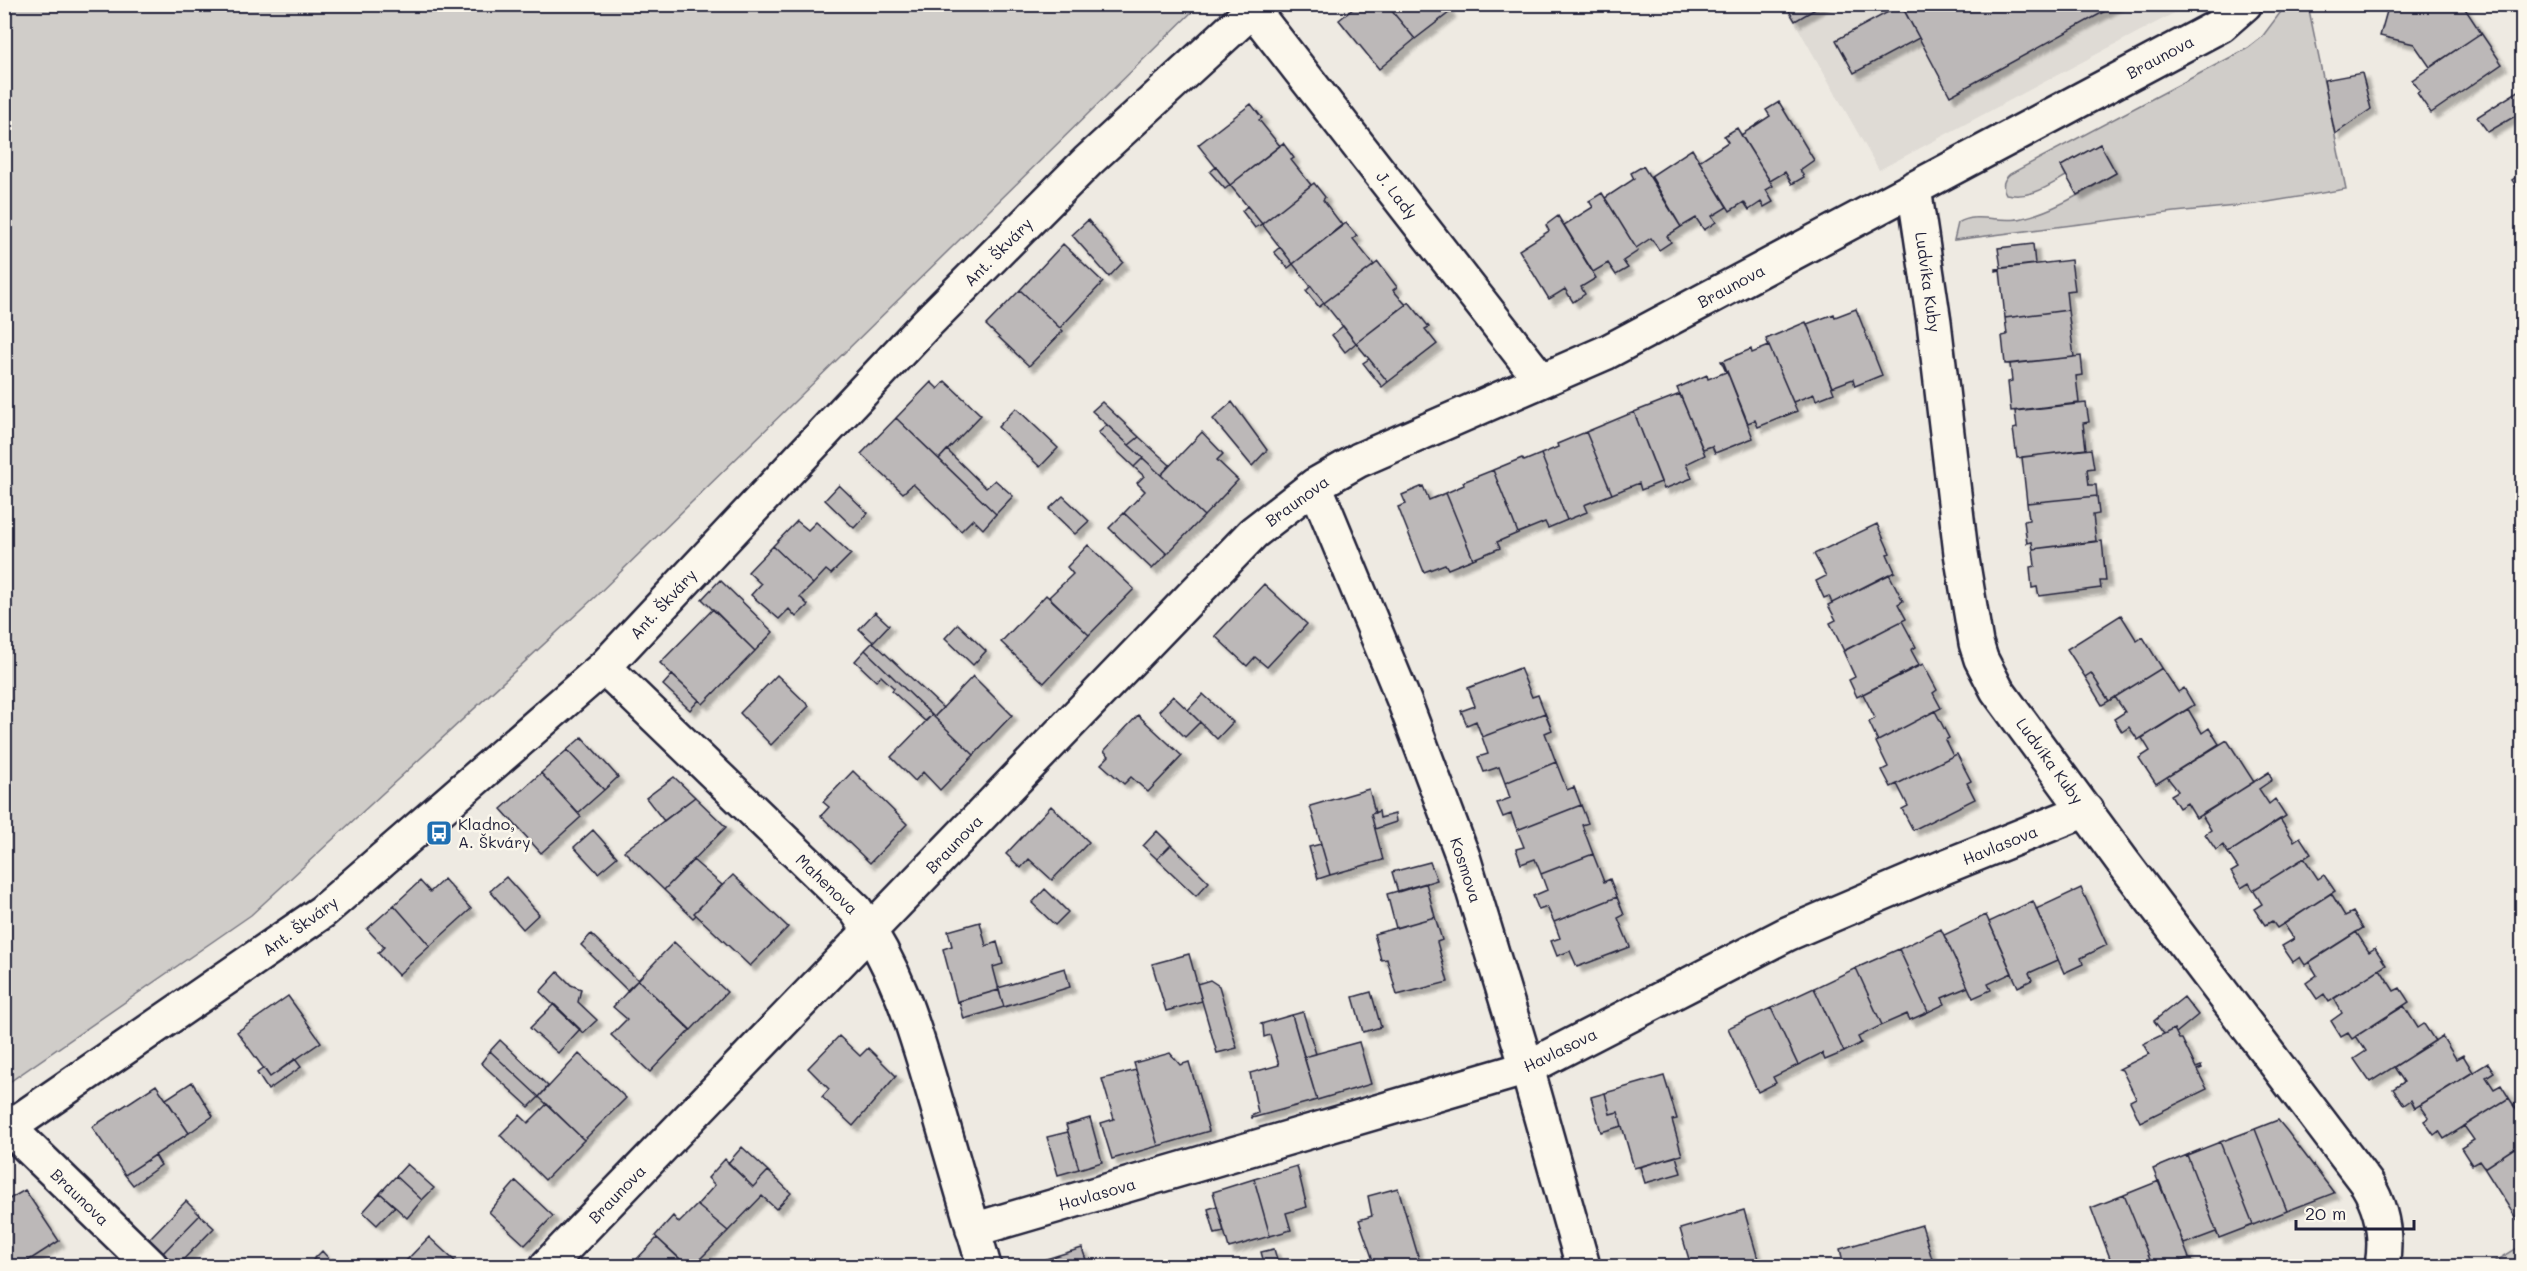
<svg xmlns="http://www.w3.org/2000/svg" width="2527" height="1271" font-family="Mali,sans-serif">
  <defs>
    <filter id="shadow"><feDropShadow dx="5.5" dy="5.5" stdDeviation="1.5" flood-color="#0004"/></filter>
  </defs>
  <rect width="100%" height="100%" fill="#eeeae2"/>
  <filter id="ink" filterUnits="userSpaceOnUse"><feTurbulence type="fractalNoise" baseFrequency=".0167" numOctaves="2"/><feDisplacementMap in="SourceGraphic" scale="12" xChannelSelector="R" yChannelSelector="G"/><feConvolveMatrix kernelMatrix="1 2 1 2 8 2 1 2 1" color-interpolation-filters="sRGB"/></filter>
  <g filter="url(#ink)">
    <!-- built -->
    <path fill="#dfdbd5" d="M2175 4 2178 11 1879 170 1785 5Z"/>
    <!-- green -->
    <path fill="#d0cdc9" stroke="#797882" stroke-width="1.5" d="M5 4H1199V5L595 597 251 915 5 1085Z
      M2286 5H2308L2346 189 2256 204 2175 212 1954 240 1958 223C1978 211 2000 224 2023 218 2056 210 2087 190 2116 173L2100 144 2061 166 2066 176C2047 187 2030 199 2006 194 2001 186 2003 180 2010 174L2248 48 2262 37Z
      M2522 1245V1266H2488Z"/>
    <!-- building -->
    <path fill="#bcb8b8" stroke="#22223b" stroke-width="1.5" filter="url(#shadow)" d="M1359 4H1386L1415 39 1379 69 1339 20Z
      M1386 4H1444L1450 12 1415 39Z
      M1785 4H1824L1795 21Z
      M1901 4H2118L1950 96Z
      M2389 4H2462L2481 33 2430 67 2414 44 2380 36Z
      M1901 5 1919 38 1854 73 1836 40Z
      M2481 33 2502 64 2431 113 2417 93 2420 91 2412 80Z
      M2362 73 2371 109 2335 134 2324 80Z
      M2520 90 2522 94V112L2488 132 2477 117Z
      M1779 102 1814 160 1800 170 1804 177 1792 184 1785 172 1770 181 1741 135 1770 116 1766 110Z
      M1251 104 1262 118 1259 120 1280 146 1230 185 1198 145Z
      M1737 128 1773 186 1766 190 1773 202 1764 207 1761 202 1749 210 1744 202 1730 211 1699 161 1728 142 1724 136Z
      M1283 143 1294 158 1291 160 1311 185 1262 224 1230 185Z
      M2100 144 2116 173 2077 195 2061 166Z
      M1692 149 1727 207 1712 216 1716 222 1704 230 1696 218 1681 227 1651 176Z
      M1643 166 1681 227 1667 236 1671 242 1659 250 1651 238 1636 248 1605 198 1634 179 1631 173Z
      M1216 167 1230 185 1225 189 1210 172Z
      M2522 173V195L2512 180Z
      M1314 183 1325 197 1323 200 1342 225 1293 264 1262 224Z
      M1602 193 1638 251 1623 261 1628 268 1616 275 1608 263 1593 272 1564 225 1593 207 1589 201Z
      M1247 206 1262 224 1255 228 1242 211Z
      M1558 216 1596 278 1581 287 1585 294 1573 302 1565 289 1549 299 1519 250 1549 231 1546 225Z
      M1088 220 1123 262 1109 277 1072 235Z
      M1346 223 1357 236 1353 239 1374 265 1324 303 1293 264Z
      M1063 244 1103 282 1060 328 1020 290Z
      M2033 244 2035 264 2001 268 1998 248Z
      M1280 247 1293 264 1288 268 1274 252Z
      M2071 260 2075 290 2066 291 2068 310 2005 318 2000 270 1996 271V269Z
      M1378 262 1397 287 1393 290 1406 305 1356 343 1324 303Z
      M1311 286 1324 303 1319 307 1306 291Z
      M1020 290 1063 331 1029 366 986 325Z
      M1409 302 1429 327 1425 329 1437 344 1388 382 1356 343Z
      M1856 309 1882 375 1855 386 1853 379 1832 387 1807 324 1834 314 1835 317Z
      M2068 310 2074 357 2005 364 2002 336 2007 335 2005 318Z
      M1806 322 1834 393 1816 400 1814 394 1793 402 1766 339Z
      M1343 326 1356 343 1345 352 1332 335Z
      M1769 346 1797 411 1758 427 1755 420 1748 423 1723 361 1751 349 1752 353Z
      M2081 356 2083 375 2076 376 2079 403 2011 411 2008 382 2012 381 2010 364Z
      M1369 359 1388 382 1382 387 1363 363Z
      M1721 361H1723L1753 438 1715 453 1712 446 1703 449 1677 388 1707 375 1708 379 1726 372Z
      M945 381 981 415 939 459 896 418 931 382 938 389Z
      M1680 394 1705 455 1686 464 1692 478 1664 489 1634 412Z
      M1102 402 1139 437 1129 445 1092 411Z
      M1232 402 1267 450 1252 466 1213 419Z
      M2086 403 2089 422 2083 423 2086 449 2017 458 2013 429 2017 428 2015 411Z
      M1016 408 1058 448 1040 467 998 427Z
      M1634 412 1661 482 1641 490 1639 483 1612 494 1586 432Z
      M896 418 996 514 983 529 973 519 961 531 913 484 903 493 861 454Z
      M1107 425 1143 458 1134 467 1098 433Z
      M1202 432 1223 454 1217 460 1238 480 1204 516 1161 475Z
      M1586 432 1612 494 1584 505 1587 512 1567 520 1541 454 1558 447 1557 444Z
      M1139 437 1170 465 1161 475 1129 445Z
      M2091 449 2094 468 2087 469 2089 485H2096L2097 496 2027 503 2022 457Z
      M947 450 986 488 995 480 1013 496 996 514 939 459Z
      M1541 454 1567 520 1548 528 1545 522 1518 533 1493 470 1522 458 1524 461Z
      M1143 458 1204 516 1167 554 1124 513 1145 491 1137 483 1144 476 1134 467Z
      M1493 470 1518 533 1497 542 1500 548 1473 559 1446 493 1464 485 1463 482Z
      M839 485 868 513 854 528 825 500Z
      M1423 486 1429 500 1446 493 1473 559 1448 569 1445 564 1424 572 1398 507 1406 504 1402 495Z
      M1063 496 1089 521 1075 534 1049 509Z
      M2097 496 2099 514 2093 515 2096 541 2033 549 2032 542 2027 543 2024 521 2029 520 2027 503Z
      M1124 513 1167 554 1152 569 1109 528Z
      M797 521 808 530 816 522 851 554 831 574 826 570 813 584 773 546Z
      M1877 524 1890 553 1887 554 1895 572 1832 603 1829 596 1824 598 1816 581 1826 576 1814 554Z
      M2102 541 2106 581H2100L2101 588 2039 596 2037 587 2032 588 2030 567 2035 566 2033 549Z
      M1088 545 1134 589 1089 635 1049 597 1073 574 1067 567Z
      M773 546 813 584 800 597 808 605 796 617 789 609 779 619 751 595 761 584 748 572Z
      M1889 574 1903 601 1898 604 1906 619 1844 651 1830 623 1836 620 1828 605Z
      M720 580 773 632 755 651 702 599Z
      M1264 584 1307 624 1267 667 1255 657 1247 666 1215 636Z
      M1046 595 1089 635 1044 683 1001 642Z
      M713 609 755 651 703 704 660 663Z
      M875 612 889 625 873 642 859 629Z
      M2121 615 2137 641 2143 637 2162 668 2109 701 2091 673 2085 677 2067 649Z
      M1902 621 1916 647 1911 650 1919 665 1857 697 1849 680 1855 677 1843 651Z
      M958 624 986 651 973 665 945 638Z
      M873 642 943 708 934 717 865 650Z
      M865 650 932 715 925 721 892 691 894 688 881 676 876 681 855 661Z
      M1923 664 1937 690 1933 693 1941 708 1878 741 1869 722 1875 718 1863 694Z
      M1520 668 1532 697 1538 695 1545 713 1482 737 1476 721 1467 725 1461 711 1475 706 1468 688Z
      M2162 668 2178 692 2184 688 2194 705 2138 740 2129 727 2122 732 2114 719 2125 712 2115 697Z
      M2091 673 2109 701 2102 705 2085 677Z
      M672 675 699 700 690 710 663 685Z
      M777 675 809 706 771 745 740 713Z
      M973 676 1012 715 974 755 934 717Z
      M1203 694 1233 722 1217 739 1188 710Z
      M1173 696 1200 722 1185 737 1159 711Z
      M2188 709 2202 733 2209 728 2219 744 2156 784 2139 758 2150 751 2142 738Z
      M1935 711 1949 738 1945 740 1953 756 1891 787 1882 770 1888 767 1876 742Z
      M1545 713 1552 730 1545 733 1556 762 1505 783 1499 767 1484 772 1478 757 1488 754 1482 737Z
      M932 715 974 755 940 790 923 772 915 781 891 757Z
      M1138 715 1182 756 1148 792 1131 777 1124 784 1101 764 1109 756 1104 751Z
      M582 737 618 777 604 790 567 750Z
      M2227 740 2254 782 2196 818 2187 803 2179 808 2171 795 2178 791 2167 777Z
      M567 750 604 790 578 813 541 773Z
      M1957 754 1971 781 1967 783 1975 799 1913 830 1902 809 1908 806 1897 784Z
      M1556 762 1567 790 1574 787 1581 805 1517 830 1511 814 1503 817 1497 803 1510 798 1505 783Z
      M853 771 907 824 870 863 821 816 829 807 823 802Z
      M2269 772 2272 780 2259 789 2269 804 2275 799 2286 816 2228 853 2223 845 2216 850 2205 834 2211 830 2202 815Z
      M541 773 581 817 541 853 501 809Z
      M674 777 695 797 664 821 646 798Z
      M1369 789 1375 813 1371 814 1383 860 1330 875 1310 806Z
      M695 797 726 827 664 890 624 851Z
      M1581 805 1588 823 1582 825 1593 854 1541 874 1535 859 1521 864 1516 849 1524 847 1517 830Z
      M1051 806 1089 842 1052 880 1029 859 1021 868 1006 854Z
      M1379 811 1380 818 1395 814 1396 822 1375 829 1371 814Z
      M2280 819 2294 841 2300 837 2311 854 2253 890 2249 883 2241 888 2231 872 2238 868 2228 853Z
      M593 830 617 857 598 873 574 847Z
      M1157 831 1171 845 1157 859 1143 846Z
      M1321 844 1330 875 1318 879 1309 847Z
      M1171 845 1209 882 1196 896 1157 859Z
      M1593 854 1604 882 1610 879 1617 897 1554 922 1547 907 1539 910 1533 896 1547 890 1541 874Z
      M2304 858 2318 879 2324 875 2335 891 2277 928 2272 921 2265 925 2254 909 2262 904 2253 890Z
      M693 860 722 885 694 913 696 915 693 918 664 890Z
      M1430 862 1437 880 1398 892 1392 872Z
      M733 875 788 927 750 966 694 913Z
      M506 877 539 914 523 929 490 891Z
      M444 879 471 909 430 946 394 905 420 881 430 892Z
      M1426 883 1435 917 1396 928 1387 894Z
      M2081 888 2107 945 2081 958 2083 964 2064 973 2036 909Z
      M1045 889 1068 912 1055 925 1032 903Z
      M2331 893 2345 916 2353 912 2363 928 2305 965 2300 957 2293 962 2282 946 2294 939 2284 924Z
      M1617 897 1624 915 1618 918 1630 947 1577 967 1570 951 1557 956 1551 941 1560 938 1554 922Z
      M2033 901 2058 960 2029 973 2032 980 2018 987 1989 922Z
      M394 905 430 946 398 975 378 953 384 947 367 929Z
      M1986 915 2012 973 1988 984 1991 990 1973 998 1944 935Z
      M1435 917 1442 940 1437 942 1448 982 1397 995 1387 959 1381 960 1374 934Z
      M980 922 986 946 997 942 1003 964 993 967 999 990 957 1002 943 949 952 946 948 931Z
      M1941 929 1968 987 1942 998 1945 1004 1928 1012 1899 949Z
      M2356 932 2369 952 2375 948 2386 965 2329 1002 2324 994 2317 999 2306 983 2317 975 2309 962Z
      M591 934 638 980 627 990 581 945Z
      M674 942 727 992 691 1030 638 980Z
      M1899 949 1928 1012 1910 1020 1907 1014 1882 1025 1856 968Z
      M1189 954 1202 1001 1166 1011 1152 964Z
      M1065 968 1070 987 1004 1007 998 988Z
      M1856 968 1882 1025 1858 1037 1861 1043 1844 1052 1814 988Z
      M2380 969 2394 991 2400 988 2409 1002 2352 1039 2348 1033 2341 1037 2331 1021 2342 1013 2334 998Z
      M558 972 571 985 581 989 578 1002 597 1020 583 1033 540 992Z
      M638 980 690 1030 650 1072 611 1035 627 1019 613 1007Z
      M1210 980 1219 986 1237 1048 1217 1053 1197 984Z
      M1814 988 1844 1052 1825 1060 1822 1053 1798 1065 1771 1008Z
      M999 990 1004 1007 964 1019 959 1001Z
      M1371 992 1381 1027 1363 1032 1353 997Z
      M288 996 321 1042 270 1077 237 1032Z
      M2184 997 2198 1015 2176 1033 2174 1029 2164 1034 2154 1021Z
      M554 1004 580 1029 558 1053 530 1028Z
      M2404 1006 2418 1028 2424 1024 2435 1041 2370 1082 2354 1059 2366 1051 2356 1036Z
      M1771 1008 1798 1065 1773 1077 1776 1083 1758 1092 1728 1028Z
      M1303 1012 1316 1054 1304 1057 1292 1015Z
      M1292 1015 1317 1100 1252 1118 1251 1116 1258 1113 1250 1073 1279 1065 1270 1035 1264 1037 1263 1025 1261 1024Z
      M2174 1029 2179 1039H2182L2196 1068 2201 1066 2202 1068 2197 1070 2207 1089 2140 1122 2130 1101 2136 1098 2122 1070 2119 1069 2149 1054 2143 1044Z
      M839 1036 860 1056 868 1048 896 1076 853 1126 822 1097 829 1089 808 1068Z
      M2442 1036 2456 1059 2463 1055 2473 1072 2415 1108 2411 1100 2404 1105 2393 1089 2404 1082 2394 1067Z
      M500 1040 548 1086 539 1097 490 1051Z
      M1359 1042 1371 1084 1317 1100 1304 1057Z
      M490 1051 539 1097 529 1107 481 1063Z
      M1170 1053 1180 1065 1189 1062 1209 1131 1158 1146 1134 1063Z
      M579 1054 626 1098 584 1140 539 1097Z
      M295 1059 301 1067 268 1090 257 1073 264 1068 270 1077Z
      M2488 1063 2494 1072 2486 1077 2494 1089 2501 1085 2509 1098 2444 1139 2439 1131 2434 1135 2424 1121 2429 1118 2420 1105Z
      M1136 1070 1158 1146 1112 1159 1101 1123 1114 1119 1102 1079Z
      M1664 1076 1677 1119 1672 1120 1682 1155 1634 1168 1618 1112 1610 1114 1605 1093Z
      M192 1082 213 1116 189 1133 166 1099Z
      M156 1085 189 1133 125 1175 92 1127Z
      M1605 1093 1610 1114 1618 1112 1622 1126 1601 1132 1591 1097Z
      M2509 1098 2522 1118V1143L2484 1168 2479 1161 2472 1165 2461 1148 2474 1140 2464 1126Z
      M2519 1102 2522 1108V1118L2513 1105Z
      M547 1104 584 1140 545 1180 500 1135 520 1115 528 1123Z
      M1090 1118 1102 1162 1079 1169 1066 1125Z
      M2278 1120 2287 1131 2334 1193 2287 1211 2255 1129Z
      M2255 1129 2287 1211 2253 1225 2220 1142Z
      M1068 1132 1079 1169 1058 1175 1047 1137Z
      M2220 1142 2253 1225 2219 1238 2187 1155Z
      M2522 1143V1221L2519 1223 2484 1168Z
      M742 1147 768 1171 753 1187 728 1163Z
      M155 1155 161 1165 133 1185 125 1175Z
      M2187 1155 2219 1238 2216 1232 2184 1244 2153 1169Z
      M1676 1156 1681 1173 1645 1183 1640 1167Z
      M725 1159 753 1187 768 1171 791 1193 776 1209 762 1196 728 1231 697 1205 715 1185 708 1178Z
      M407 1164 434 1188 422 1200 396 1176Z
      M1297 1166 1307 1207 1286 1213 1291 1230 1270 1236 1254 1179Z
      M396 1176 422 1200 407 1218 380 1193Z
      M1254 1179 1270 1236 1229 1248 1213 1192Z
      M516 1181 553 1216 525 1245 489 1212Z
      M2159 1181 2189 1258 2167 1266H2153L2124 1195Z
      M1398 1188 1421 1266H1375L1359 1220 1372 1216 1368 1196Z
      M25 1190 59 1241 20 1266H4V1202Z
      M380 1193 395 1206 377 1225 363 1212Z
      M2124 1195 2153 1266H2113L2091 1208Z
      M186 1201 200 1215 163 1253 149 1239Z
      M697 1205 728 1231 693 1266H688L655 1236 673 1216 679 1223Z
      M1217 1206 1224 1232 1215 1234 1208 1209Z
      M1744 1210 1760 1266H1691L1680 1229Z
      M200 1215 214 1228 177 1266 163 1253Z
      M1922 1225 1934 1266H1844L1840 1249Z
      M429 1237 460 1266H401Z
      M657 1238 685 1264 688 1266H635L632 1264Z
      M1082 1248 1088 1266H1034L1033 1263Z
      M1274 1249 1279 1266H1265L1261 1252Z
      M322 1251 331 1261 333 1259 340 1266H307Z"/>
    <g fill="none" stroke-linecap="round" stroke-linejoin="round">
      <defs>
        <path id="minor" d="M1253 10 1541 380
          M1914 188 1934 322 1961 553 1976 643 1981 659 1997 690 2123 862 2367 1184C2383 1210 2387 1237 2382 1266
          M1315 485 1405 703 1463 857 1527 1068 1583 1266
          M604 667 856 910C901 974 916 1034 938 1108 953 1161 969 1213 984 1266
          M9 1128 151 1266
          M4 1131 322 912 604 667 925 325 1088 161 1259 4
          M973 1230 1527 1068 1787 934 1944 867 2086 810
          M547 1266 1253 533 1315 485 1359 460 1607 352 2221 25 2245 4"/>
      </defs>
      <!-- minor casing -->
      <use href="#minor" stroke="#22223b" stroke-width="38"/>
      <!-- minor -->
      <use href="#minor" stroke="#fbf7ec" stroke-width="33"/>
    </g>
  </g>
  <!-- icons -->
  <defs>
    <symbol id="bus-square" viewBox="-11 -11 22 22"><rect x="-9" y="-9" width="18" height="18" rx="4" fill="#1f6fb2" stroke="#fbf7ec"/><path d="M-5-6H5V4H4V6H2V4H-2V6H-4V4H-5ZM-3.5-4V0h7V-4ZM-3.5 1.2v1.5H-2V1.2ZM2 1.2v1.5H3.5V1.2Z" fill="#fff"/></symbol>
  </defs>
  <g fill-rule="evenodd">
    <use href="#bus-square" x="424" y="818" width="30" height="30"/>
  </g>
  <g text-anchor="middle" stroke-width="5" stroke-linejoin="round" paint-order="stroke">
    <!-- street labels -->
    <g font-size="16" fill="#22223b" stroke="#fbf7ec">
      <text transform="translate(2160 57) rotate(-28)" y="6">Braunova</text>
      <text transform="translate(1397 195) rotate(52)" y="6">J. Lady</text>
      <text transform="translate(998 252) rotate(-45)" y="6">Ant. Škváry</text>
      <text transform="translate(1928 282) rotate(82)" y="6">Ludvíka Kuby</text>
      <text transform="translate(1731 286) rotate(-28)" y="6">Braunova</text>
      <text transform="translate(1297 501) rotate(-36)" y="6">Braunova</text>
      <text transform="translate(663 604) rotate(-47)" y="6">Ant. Škváry</text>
      <text transform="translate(2050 761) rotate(54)" y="6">Ludvíka Kuby</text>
      <text transform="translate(954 844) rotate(-46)" y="6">Braunova</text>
      <text transform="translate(2000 845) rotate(-22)" y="6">Havlasova</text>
      <text transform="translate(1466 870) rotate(72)" y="6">Kosmova</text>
      <text transform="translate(827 884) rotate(44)" y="6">Mahenova</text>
      <text transform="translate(300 926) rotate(-36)" y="6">Ant. Škváry</text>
      <text transform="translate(1560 1050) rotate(-26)" y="6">Havlasova</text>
      <text transform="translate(617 1194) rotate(-46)" y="6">Braunova</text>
      <text transform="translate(1097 1194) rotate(-16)" y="6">Havlasova</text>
      <text transform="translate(80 1197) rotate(44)" y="6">Braunova</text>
    </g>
    <!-- poi labels -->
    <g font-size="16" fill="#22223b" stroke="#fbf7ec" text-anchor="start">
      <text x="458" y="830">Kladno,<tspan x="458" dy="18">A. Škváry</tspan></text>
    </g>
  </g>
  <!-- margin -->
  <rect width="2527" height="1271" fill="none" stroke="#fbf7ec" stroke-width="24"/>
  <rect x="12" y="12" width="2503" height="1247" fill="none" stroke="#22223b" stroke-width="2" filter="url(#ink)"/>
  <!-- scale -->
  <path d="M2296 1220v9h118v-9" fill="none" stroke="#22223b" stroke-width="3"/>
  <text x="2305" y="1220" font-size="18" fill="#22223b" stroke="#fbf7ec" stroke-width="4.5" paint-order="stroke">20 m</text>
</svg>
